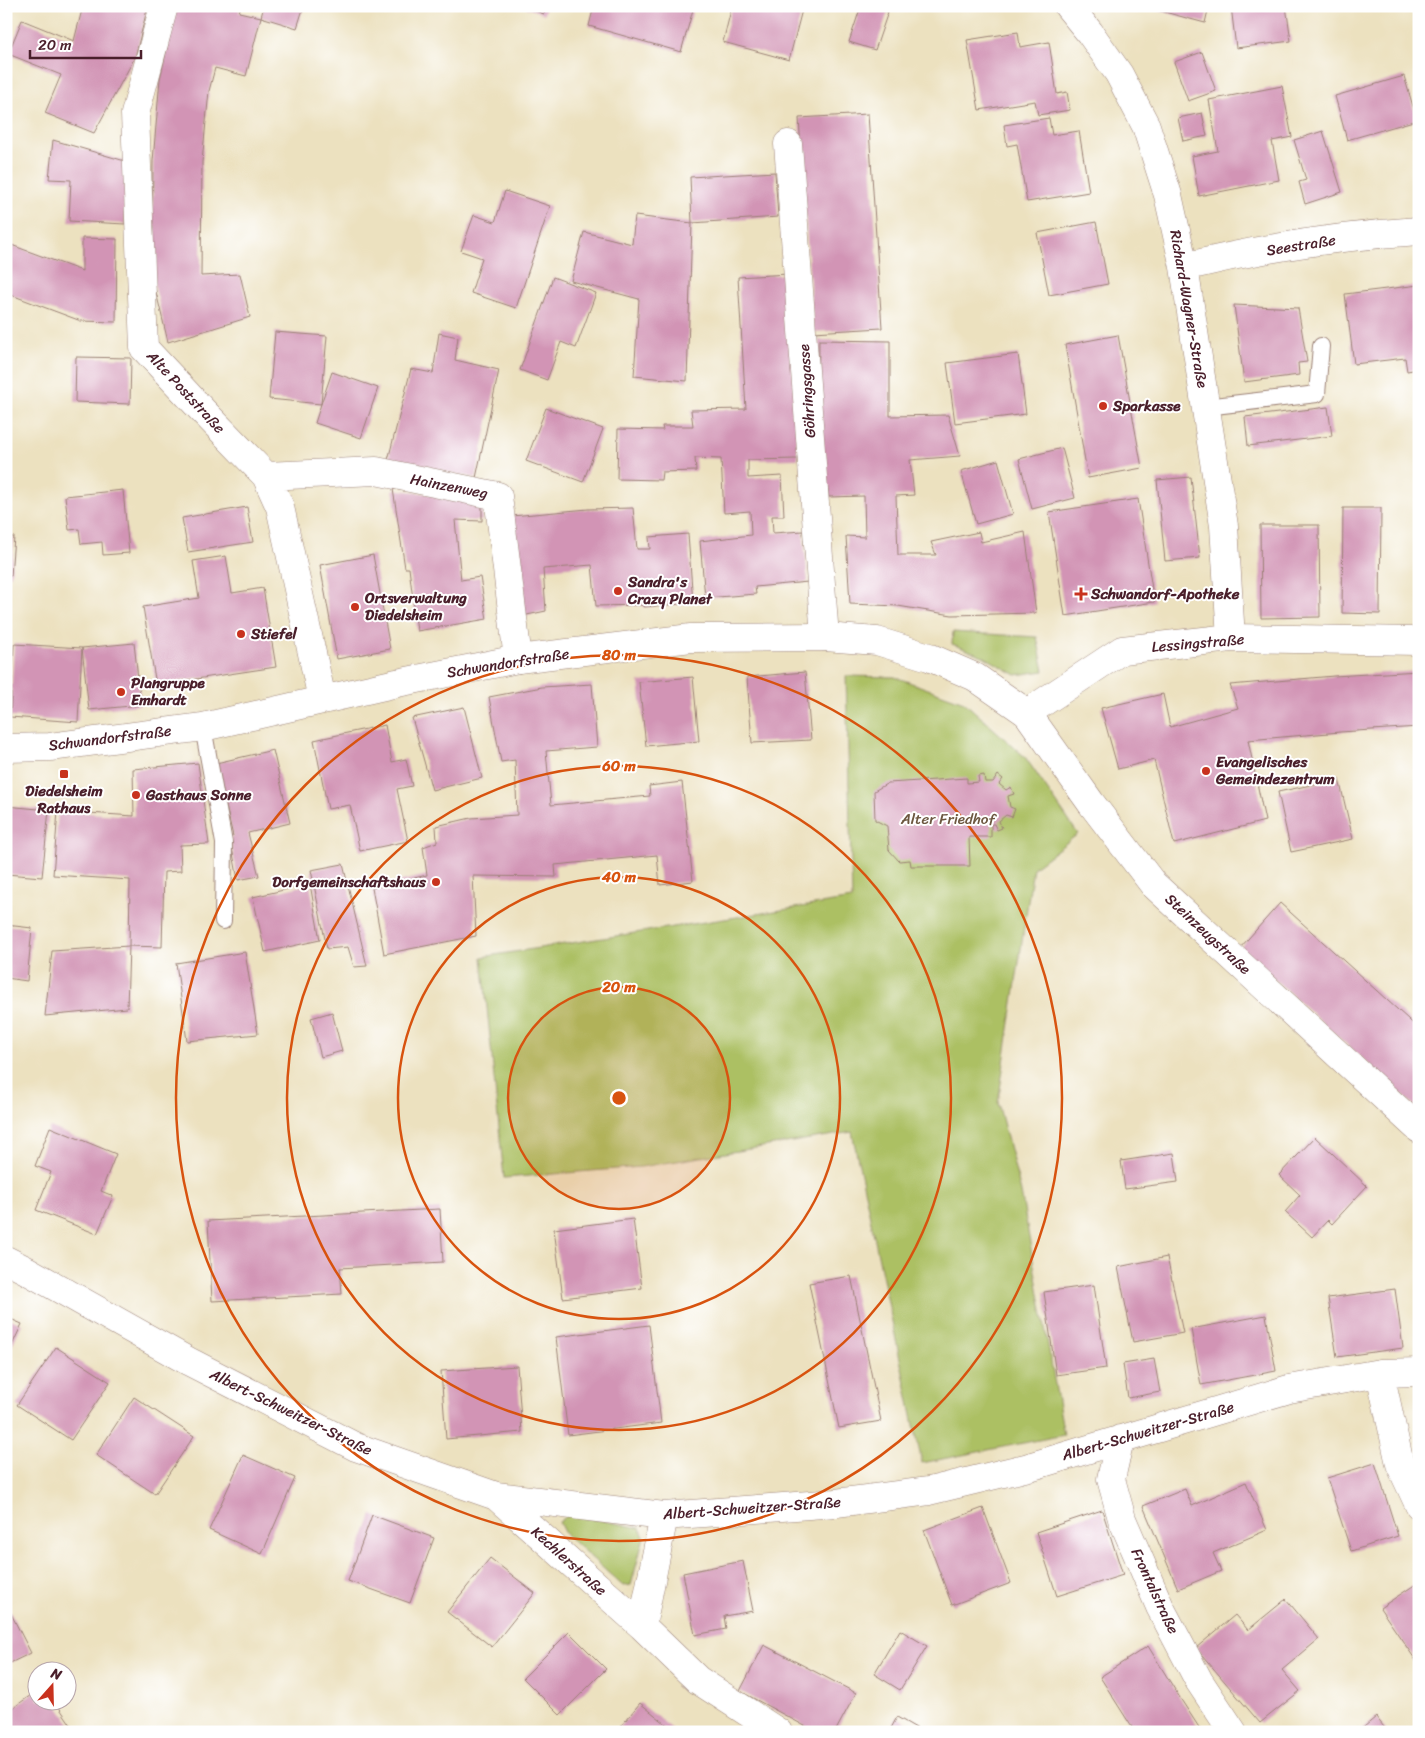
<svg xmlns="http://www.w3.org/2000/svg" width="1425" height="1738" font-family="Sriracha,sans-serif">
  <rect width="100%" height="100%" fill="#fff"/>
  <filter id="ink" filterUnits="userSpaceOnUse"><feTurbulence type="fractalNoise" baseFrequency=".02" numOctaves="2"/><feDisplacementMap in="SourceGraphic" scale="10" xChannelSelector="R" yChannelSelector="G"/><feConvolveMatrix kernelMatrix="1 2 1 2 8 2 1 2 1" color-interpolation-filters="sRGB"/></filter>
  <filter id="wash" filterUnits="userSpaceOnUse"><feTurbulence type="fractalNoise" baseFrequency=".0096" numOctaves="4" result="noise"/><feDisplacementMap in="SourceGraphic" scale="20" xChannelSelector="R" yChannelSelector="G"/><feGaussianBlur stdDeviation="1.12" result="paint"/><feColorMatrix in="noise" values="0 0 0 0 0 0 0 0 0 0 0 0 0 0 0 0 0 1.4 0 .05"/><feComposite in="paint" operator="in"/></filter>
  <g filter="url(#wash)">
    <rect width="100%" height="100%" fill="#ece1bf"/>
    <!-- green -->
    <path fill="#acc064" stroke="#7b7048" d="M953 632 1037 637 1044 671 1016 675 983 656 952 644Z
      M846 676 895 677 964 702 1025 757 1078 834 1033 868 998 1103 1021 1192 1064 1435 922 1463 852 1132 641 1167 504 1178 482 957 852 899Z
      M569 1514 640 1528 644 1537 631 1585 623 1586 565 1534 559 1522Z"/>
    <g id="blocks">
      <!-- building -->
      <path fill="#d294b5" d="M83 6H148L135 57 94 133 45 113 61 75 8 54 22 20 74 41Z
        M177 6H241L239 12 261 17 264 6H304L297 28 261 17 246 76 215 68 209 91 202 162 201 276 240 274 250 317 168 342 152 275 153 161 160 79Z
        M522 6H546L544 14Z
        M594 6H694L681 52 589 26Z
        M732 6H803L789 60 723 42Z
        M861 6H873L888 12 875 50 849 42Z
        M1158 6H1209L1205 23 1157 10Z
        M1231 6H1286L1291 41 1236 48Z
        M1018 32 1020 47 1049 42 1057 94 1067 92 1070 110 1038 115 1035 101 979 110 967 40Z
        M1202 52 1216 91 1188 101 1174 62Z
        M1404 76 1417 120 1347 140 1335 96Z
        M1282 86 1292 137 1272 141 1279 180 1199 196 1192 156 1218 151 1209 100Z
        M1202 113 1207 136 1183 141 1178 118Z
        M868 114 882 328 813 332 799 118Z
        M1049 118 1052 135 1079 131 1089 192 1027 202 1017 144 1007 146 1004 125Z
        M1323 131 1342 192 1305 204 1299 182 1306 180 1294 140Z
        M53 140 125 161V224L69 221 71 180 49 179Z
        M775 172 778 217 692 223 690 177Z
        M505 191 550 206 516 308 471 293 482 258 461 251 474 215 495 222Z
        M635 216 692 223 687 381 634 376 639 299 571 281 584 232 632 244Z
        M1096 222 1108 284 1049 295 1037 233Z
        M82 238 117 239 116 322 81 321 6 293V243L82 271Z
        M788 274 798 459 748 460V478L782 476 784 516H772L773 533 803 531 808 582 755 587 756 594 705 598 700 541 751 535 750 511 724 513 721 459 695 458 696 471 662 472 661 480 617 479 618 429 663 430 662 426H693L691 410 746 409 738 277Z
        M553 277 596 293 576 348 561 342 547 380 520 370Z
        M1419 285V369L1407 371 1405 358 1354 364 1345 294Z
        M1234 305 1298 308 1307 362 1298 363 1299 375 1244 382Z
        M275 332 327 336 321 404 332 372 378 388 361 438 315 423 321 404 269 399Z
        M439 333 458 337 455 360 499 370 476 478 388 460 411 369 433 373Z
        M1118 335 1142 468 1088 478 1065 345Z
        M819 340 890 341V416L948 415 960 456 910 460 914 495 896 496 898 555H936L931 542 979 532 981 542 1025 532 1036 613 952 615 898 606 850 604 846 536 865 537 864 496 829 497 818 415Z
        M1018 354 1026 414 955 423 947 363Z
        M76 357 131 358 130 404 75 402Z
        M1328 407 1332 436 1248 446 1245 417Z
        M546 408 603 429 583 482 526 461Z
        M1062 448 1075 498 1032 509 1019 459Z
        M998 460 1013 514 976 524 961 471Z
        M1191 477 1200 558 1165 561 1157 480Z
        M393 489 482 501V521L455 520 461 580 480 577 487 619 417 631 409 568H405Z
        M123 490 129 553 103 555 102 542 81 544 79 529 69 530 65 496Z
        M1138 499 1154 602 1065 616 1049 512Z
        M247 507 253 542 188 552 182 518Z
        M633 508 637 549H650L649 537 688 534 693 603 643 607V605L596 606 592 565 543 569 546 611 522 616 512 516 588 509Z
        M1343 508H1381L1380 614 1342 613Z
        M1260 525H1319L1320 617 1261 618Z
        M6 537H14L11 576 6 575Z
        M373 555 390 649 337 659 320 565Z
        M226 556 232 593 263 588 276 667 156 685 143 607 199 598 193 561Z
        M134 643 141 705 89 710 82 648 78 722 10 717 14 644 82 648Z
        M1419 671V727L1340 732 1248 740 1265 821 1174 844 1154 760 1118 769 1101 708 1163 694 1170 727 1238 708 1230 685 1334 676Z
        M805 672 811 740 752 743 747 677Z
        M693 677 699 741 646 746 639 682Z
        M592 684 597 747 546 751 551 805 650 796 649 786 682 782 693 881 660 885 657 855 555 865 556 877 473 876 476 936 384 954 372 888 427 875 423 847 437 842 436 826 471 818 517 815 515 760 501 762 489 697 542 687Z
        M464 707 482 778 432 790 412 718Z
        M385 725 392 762 406 759 412 786 397 789 408 841 360 851 350 805 328 809 314 740Z
        M273 750 290 823 248 833 259 876 238 880 230 837 233 836 216 763Z
        M198 763 209 844 180 845 181 871 164 872 162 947 129 946 130 880 53 875 58 811 134 816 133 769Z
        M984 775 985 782H993L998 775 1003 779 999 784 1006 790 1011 787 1014 794 1008 796 1010 807 1015 809 1012 817 1006 815 999 821 1002 828 997 830 994 824H991V837H969L970 866H911L910 860 899 861 889 850 887 826 875 820 874 791 888 783 967 778V783L979 782 978 776Z
        M1339 779 1353 839 1291 852 1278 792Z
        M6 806 49 810 42 877 6 874Z
        M343 864 367 966 354 967 348 947 327 949 311 870Z
        M310 884 320 940 265 952 253 897Z
        M1280 903 1419 1029V1110L1240 948Z
        M6 925 32 928 27 981 6 978Z
        M129 946 127 1008 45 1016 52 951Z
        M245 952 258 1034 187 1041 176 963Z
        M332 1012 342 1051 321 1057 311 1018Z
        M50 1127 116 1154 101 1191 113 1196 97 1234 36 1210 51 1172 35 1166Z
        M1315 1137 1367 1186 1332 1224 1328 1220 1312 1237 1285 1212 1300 1195 1279 1175Z
        M1174 1153 1178 1182 1125 1189 1121 1161Z
        M440 1209 443 1262 340 1268 342 1294 212 1301 208 1221Z
        M633 1219 642 1288 563 1298 554 1229Z
        M1167 1257 1183 1333 1133 1342 1118 1267Z
        M851 1276 881 1421 839 1428 809 1283Z
        M1094 1285 1106 1368 1056 1375 1044 1292Z
        M1395 1289 1403 1348 1337 1357 1328 1298Z
        M1266 1315 1276 1371 1201 1385 1191 1329Z
        M6 1317 22 1324 6 1358Z
        M649 1325 661 1423 568 1435 556 1337Z
        M56 1347 110 1382 71 1440 17 1405Z
        M1154 1359 1160 1392 1128 1398 1123 1364Z
        M517 1366 522 1432 446 1439 441 1371Z
        M134 1397 194 1436 155 1494 96 1455Z
        M243 1455 295 1478 262 1554 209 1530Z
        M1375 1463 1398 1536 1351 1551 1327 1478Z
        M1246 1482 1267 1530 1213 1553 1221 1571 1178 1589 1143 1506 1185 1489 1192 1506Z
        M983 1508 1011 1583 952 1605 924 1530Z
        M1102 1510 1123 1575 1057 1596 1036 1532Z
        M372 1515 434 1538 410 1603 348 1581Z
        M490 1558 535 1593 492 1647 447 1612Z
        M743 1561 753 1611 724 1616 726 1629 695 1635 683 1573Z
        M1419 1582V1665L1380 1608Z
        M1286 1599 1319 1639 1282 1670 1300 1691 1260 1723 1196 1648 1235 1615 1248 1630Z
        M6 1604 31 1653 6 1665Z
        M900 1630 927 1646 900 1690 874 1674Z
        M569 1632 606 1669 560 1715 523 1678Z
        M764 1645 856 1693 835 1732H816L740 1691Z
        M1148 1646 1180 1698 1202 1732H1135L1100 1677Z
        M38 1690V1700H54L76 1732H6V1713Z
        M640 1703 676 1732H616Z
        M897 1717 923 1732H889Z
        M1376 1717 1388 1732H1358Z"/>
    </g>
  </g>
  <g filter="url(#ink)">
    <use href="#blocks" fill-opacity="0" stroke="#9b8075" stroke-width="1"/>
    <g fill="none" stroke-linecap="round" stroke-linejoin="round">
      <defs>
        <path id="service" d="M1206 407 1317 394 1321 346
          M203 727 224 843 223 921"/>
        <path id="minor" d="M164 6 135 114 144 348 202 410 266 476 280 507 322 699
          M1068 6 1090 33 1119 74 1146 126 1168 195 1184 267 1224 526 1231 638
          M788 144 825 637
          M1184 267C1261 248 1340 236 1419 231
          M266 476 376 471 498 496 518 659
          M1027 713 1122 650 1231 638 1419 641
          M6 1260 26 1270 188 1361 356 1447 496 1496 664 1516 836 1503 929 1491 1029 1467 1289 1389 1380 1373 1419 1372
          M1380 1373 1400 1464 1419 1505
          M1120 1439 1111 1479 1122 1519 1160 1607 1199 1681 1233 1732
          M496 1496 642 1626 698 1680 778 1732
          M642 1626 664 1516"/>
        <path id="tertiary" d="M6 748 50 747 203 727 397 683 518 659 691 638 825 637 877 641 929 657 975 677 1027 713 1091 803 1153 884 1419 1129"/>
      </defs>
      <!-- service casing -->
      <use href="#service" stroke="#9b8075" stroke-width="18"/>
      <!-- minor casing -->
      <use href="#minor" stroke="#9b8075" stroke-width="29"/>
      <!-- tertiary casing -->
      <use href="#tertiary" stroke="#9b8075" stroke-width="29"/>
      <!-- service -->
      <use href="#service" stroke="#fff" stroke-width="16"/>
      <!-- minor -->
      <use href="#minor" stroke="#fff" stroke-width="28"/>
      <!-- tertiary -->
      <use href="#tertiary" stroke="#fff" stroke-width="28"/>
    </g>
  </g>
  <!-- distance rings -->
  <circle cx="619" cy="1098" r="111" fill="#d8530f" fill-opacity=".12"/>
  <g fill="none" stroke="#d8530f" stroke-width="2.5">
    <circle cx="619" cy="1098" r="111"/>
    <circle cx="619" cy="1098" r="221"/>
    <circle cx="619" cy="1098" r="332"/>
    <circle cx="619" cy="1098" r="443"/>
  </g>
  <!-- markers -->
  <g fill="#c8321e" stroke="#fff" stroke-width="2">
    <circle cx="1103" cy="406" r="5"/>
    <circle cx="618" cy="591" r="5"/>
    <path d="M1078.5 586.5h5v5h5v5h-5v5h-5v-5h-5v-5h5z"/>
    <circle cx="355" cy="607" r="5"/>
    <circle cx="241" cy="634" r="5"/>
    <circle cx="121" cy="692" r="5"/>
    <circle cx="1206" cy="771" r="5"/>
    <rect x="59" y="769" width="10" height="10" rx="2.5"/>
    <circle cx="136" cy="795" r="5"/>
    <circle cx="436" cy="882" r="5"/>
  </g>
  <g text-anchor="middle" stroke-width="4" stroke-linejoin="round" paint-order="stroke">
    <!-- street labels -->
    <g font-size="15" fill="#4a1f2b" stroke="#fff">
      <text transform="translate(1301 245) rotate(-9)" y="5">Seestraße</text>
      <text transform="translate(1189 309) rotate(80)" y="5">Richard-Wagner-Straße</text>
      <text transform="translate(807 391) rotate(-94)" y="5">Göhringsgasse</text>
      <text transform="translate(186 392) rotate(47)" y="5">Alte Poststraße</text>
      <text transform="translate(449 486) rotate(11)" y="5">Hainzenweg</text>
      <text transform="translate(1198 643) rotate(-5)" y="5">Lessingstraße</text>
      <text transform="translate(508 663) rotate(-9)" y="5">Schwandorfstraße</text>
      <text transform="translate(110 738) rotate(-7)" y="5">Schwandorfstraße</text>
      <text transform="translate(1208 934) rotate(43)" y="5">Steinzeugstraße</text>
      <text transform="translate(291 1412) rotate(26)" y="5">Albert-Schweitzer-Straße</text>
      <text transform="translate(1148 1431) rotate(-16)" y="5">Albert-Schweitzer-Straße</text>
      <text transform="translate(752 1508) rotate(-4)" y="5">Albert-Schweitzer-Straße</text>
      <text transform="translate(569 1561) rotate(42)" y="5">Kechlerstraße</text>
      <text transform="translate(1155 1591) rotate(65)" y="5">Frontalstraße</text>
    </g>
    <!-- poi labels -->
    <g font-size="15" font-weight="bold" fill="#4a1f2b" stroke="#fff" text-anchor="start">
      <text x="1113" y="411">Sparkasse</text>
      <text x="628" y="587">Sandra's<tspan x="628" dy="17">Crazy Planet</tspan></text>
      <text x="1091" y="599">Schwandorf-Apotheke</text>
      <text x="365" y="603">Ortsverwaltung<tspan x="365" dy="17">Diedelsheim</tspan></text>
      <text x="251" y="639">Stiefel</text>
      <text x="131" y="688">Plangruppe<tspan x="131" dy="17">Emhardt</tspan></text>
      <text x="1216" y="767">Evangelisches<tspan x="1216" dy="17">Gemeindezentrum</tspan></text>
      <text x="64" y="796" text-anchor="middle">Diedelsheim<tspan x="64" dy="17">Rathaus</tspan></text>
      <text x="146" y="800">Gasthaus Sonne</text>
      <text x="426" y="887" text-anchor="end">Dorfgemeinschaftshaus</text>
    </g>
    <!-- park labels -->
    <g font-size="15" fill="#6c573f" stroke="#fff">
      <text x="948" y="824">Alter Friedhof</text>
    </g>
  </g>
  <circle cx="619" cy="1098" r="8" fill="#d8530f" stroke="#fff" stroke-width="2.5"/>
  <g font-size="15" text-anchor="middle" font-weight="bold" fill="#d8530f" stroke="#fff" stroke-width="4" stroke-linejoin="round" paint-order="stroke">
    <text x="619" y="660">80 m</text>
    <text x="619" y="771">60 m</text>
    <text x="619" y="882">40 m</text>
    <text x="619" y="992">20 m</text>
  </g>
  <!-- margin -->
  <rect width="1425" height="1738" fill="none" stroke="#fff" stroke-width="25"/>
  <!-- north arrow -->
  <g transform="translate(52 1686) rotate(20)"><circle r="24" fill="#ffffff" stroke="#b7a5aa"/>
  <path d="M0-4L9 19L0 12L-9 19Z" fill="#c8321e"/>
  <text y="-8" font-size="14" font-weight="bold" text-anchor="middle" fill="#4a1f2b">N</text>
  </g>
  <!-- scale -->
  <path d="M30 50v8h111v-8" fill="none" stroke="#4a1f2b" stroke-width="2.5"/>
  <text x="38" y="50" font-size="15" fill="#4a1f2b" stroke="#ffffff" stroke-width="4" paint-order="stroke">20 m</text>
</svg>
